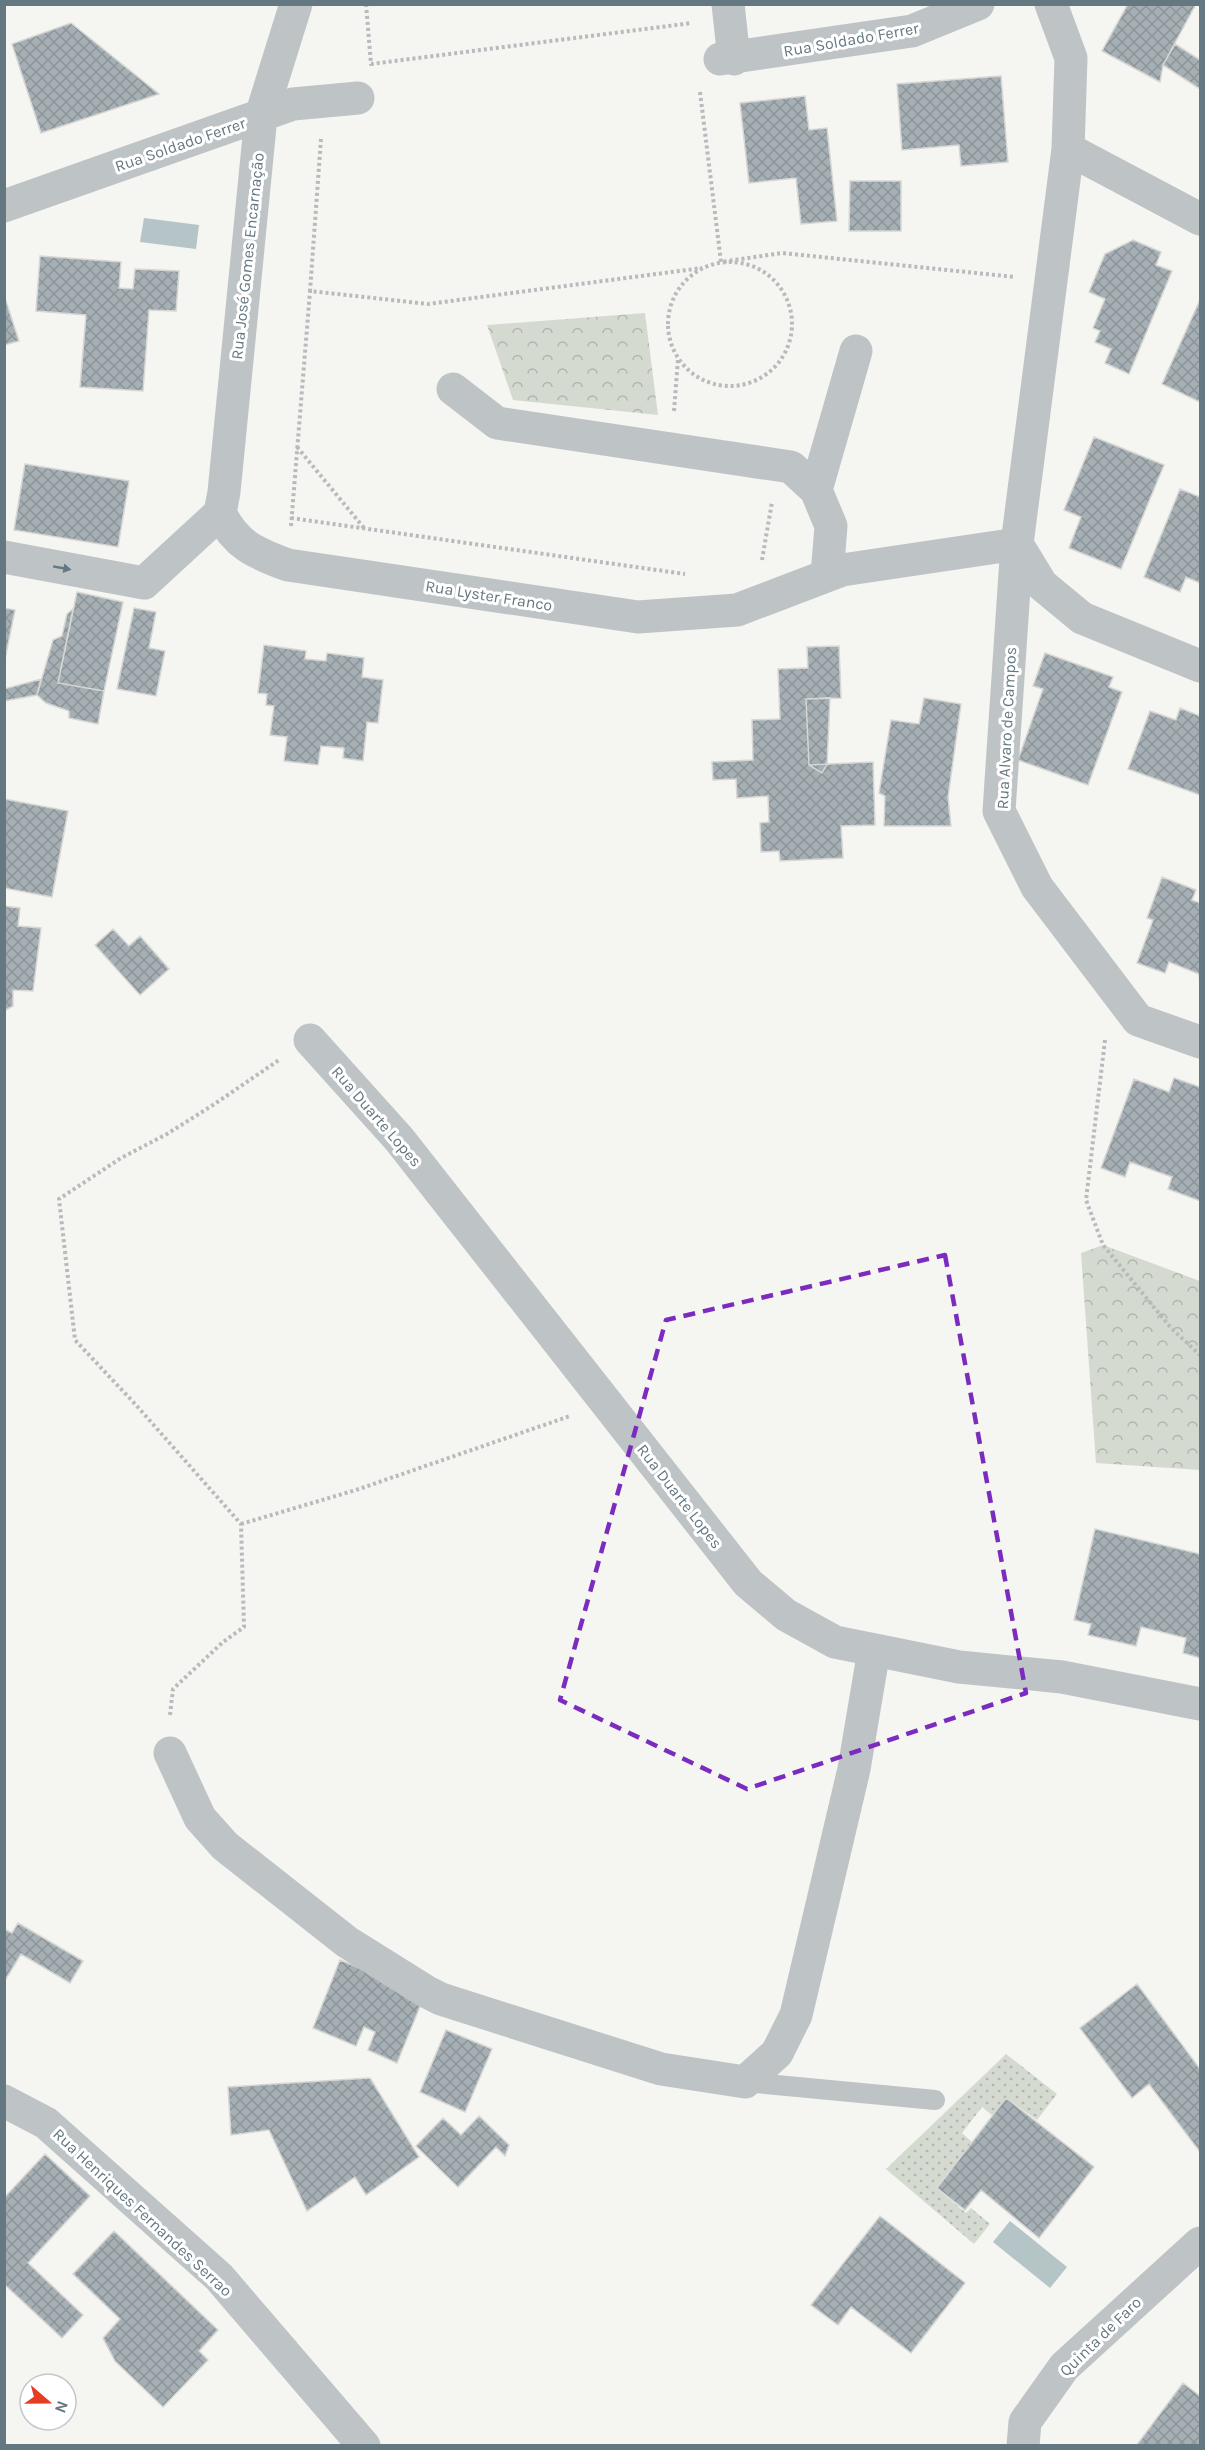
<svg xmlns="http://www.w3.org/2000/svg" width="1205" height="2450" font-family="Karla,sans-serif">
  <defs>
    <pattern id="grass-dots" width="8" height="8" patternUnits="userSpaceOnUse" patternTransform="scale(1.5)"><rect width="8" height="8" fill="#d5dad0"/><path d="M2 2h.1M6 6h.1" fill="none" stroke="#b0b6ae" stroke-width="1.8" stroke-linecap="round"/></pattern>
    <pattern id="forest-crowns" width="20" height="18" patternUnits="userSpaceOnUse" patternTransform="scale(1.5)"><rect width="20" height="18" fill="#d5dad0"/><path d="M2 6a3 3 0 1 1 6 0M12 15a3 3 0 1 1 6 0" fill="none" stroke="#b0b6ae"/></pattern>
    <pattern id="building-cross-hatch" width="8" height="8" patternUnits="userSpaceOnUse" patternTransform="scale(1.5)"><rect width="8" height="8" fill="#a6b0b4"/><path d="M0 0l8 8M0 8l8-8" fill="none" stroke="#8b9498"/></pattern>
  </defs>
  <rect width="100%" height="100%" fill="#f5f5f1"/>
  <!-- grass -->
  <path fill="url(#grass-dots)" d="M1006 2054 1057 2094 1037 2120 1006 2098 993 2116 982 2107 962 2133 972 2142 936 2188 966 2213 971 2208 990 2224 974 2244 886 2169Z"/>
  <!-- forest -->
  <path fill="url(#forest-crowns)" d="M645 313 658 415 513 400 487 325Z
    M1103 1245 1200 1281V1470L1096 1463 1081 1253Z"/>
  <!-- water -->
  <path fill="#b5c4c7" d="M144 218 199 225 196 249 140 242Z
    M1010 2221 1067 2267 1050 2288 993 2242Z"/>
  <!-- building -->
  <path fill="url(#building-cross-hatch)" stroke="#d6d6d4" stroke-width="1.5" d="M1128 4H1196L1163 65 1160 82 1102 51Z
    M71 23 159 94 41 133 12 44Z
    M1175 44 1200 60V89L1163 65Z
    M1001 76 1008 162 961 166 959 145 902 150 897 84Z
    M805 96 809 130 827 128 837 221 801 224 796 178 749 183 740 103Z
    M850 181H901V231H849Z
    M1133 240 1161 252 1156 265 1172 271 1129 374 1105 363 1111 349 1095 342 1100 331 1093 328 1105 299 1089 292 1105 254Z
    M40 256 121 262 119 288 133 289 135 269 179 271 176 311 149 310 143 391 80 387 86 315 36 311Z
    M4 295 19 341 4 345Z
    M1200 300V402L1162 384Z
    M1094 437 1164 465 1121 569 1069 548 1081 517 1064 510Z
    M25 464 129 481 118 547 14 530Z
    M1180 489 1200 497V583L1186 577 1180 592 1144 577Z
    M77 592 123 602 104 691 58 683Z
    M4 608 15 610 4 664Z
    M134 608 156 612 149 648 165 651 156 696 117 689Z
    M73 609 58 683 104 691 98 724 69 718V711L46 703 37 695 53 640 62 636 67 614Z
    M264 645 306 651 305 659 326 661 327 653 364 658 362 677 383 680 378 723 367 722 363 761 343 758 344 748 321 746 318 765 284 761 287 737 270 735 274 706 266 705 267 694 258 693Z
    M839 646 841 698 806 699 809 765 873 762 875 825 841 826 843 858 780 861 779 851 761 852 760 823 769 822 768 796 737 798 736 779 713 780 712 762 753 760 752 720 780 719 778 669 808 668 807 647Z
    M1045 653 1113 677 1109 687 1122 692 1088 785 1018 760 1043 689 1033 686Z
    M41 679 37 695 4 701V689Z
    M830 698 827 764 822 773 809 765 806 699Z
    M924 698 961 704 948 797 951 826H884L885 796 879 793 891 720 919 724Z
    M1180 708 1200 716V795L1128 769 1150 711 1176 720Z
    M4 799 68 811 52 897 4 888Z
    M1162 877 1196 890 1192 900 1200 903V984L1199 974 1169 962 1165 973 1137 963 1153 920 1147 918Z
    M4 906 20 908 18 926 41 928 33 991 13 990V1006L4 1011Z
    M113 929 129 946 140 936 169 969 140 995 95 945Z
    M1174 1078 1200 1087V1201L1168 1189 1172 1177 1130 1162 1125 1177 1101 1168 1134 1079 1169 1092Z
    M1095 1529 1200 1554V1658L1183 1653 1186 1638 1141 1627 1136 1646 1088 1635 1091 1624 1074 1620Z
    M18 1923 83 1961 70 1983 21 1954 4 1982V1929L12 1933Z
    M340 1960 425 1994 397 2063 368 2050 375 2032 364 2027 356 2046 313 2028Z
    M1137 1984 1200 2069V2152L1149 2084 1132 2098 1080 2028Z
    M446 2030 492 2049 465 2112 420 2092Z
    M370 2078 419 2157 366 2195 355 2177 307 2211 269 2130 231 2135 228 2087Z
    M1006 2098 1094 2167 1039 2238 981 2190 965 2210 937 2188Z
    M479 2116 509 2145 505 2156 496 2147 458 2187 416 2146 443 2118 461 2135Z
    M45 2154 90 2196 28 2263 83 2315 62 2338 4 2284V2198Z
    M880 2216 965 2283 911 2353 851 2307 838 2325 811 2305Z
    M114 2231 218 2330 199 2351 208 2360 163 2407 115 2361 103 2338 120 2319 73 2274Z
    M1183 2383 1200 2396V2446H1136Z"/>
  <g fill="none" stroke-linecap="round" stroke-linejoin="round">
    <!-- path -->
    <path stroke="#b8bbbd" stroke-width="4" stroke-dasharray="3 3" stroke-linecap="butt" d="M366 4 371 64 692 23
      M700 92 721 262 782 253 1015 277
      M321 139 310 291 428 304 702 268
      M668 324a62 62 0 1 1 124 0a62 62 0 1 1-124 0Z
      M674 411 678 359
      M297 447 364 528
      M291 518 685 574
      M291 526 310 291
      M762 560 772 502
      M1105 1040 1086 1200 1103 1245 1171 1328 1200 1355
      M241 1524 356 1490 570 1416
      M170 1715 173 1689 223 1642 244 1627 241 1524 136 1405 75 1340 59 1199 121 1158 167 1134 213 1105 279 1060"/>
    <!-- lane -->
    <path stroke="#bec3c5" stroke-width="20" d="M745 2082 935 2100"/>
    <!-- street -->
    <path stroke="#bec3c5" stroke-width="33" d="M728 4 734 59
      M1051 4 1071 58 1068 149 1017 544 999 811 1037 887 1138 1020 1200 1042
      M720 59 912 31 978 4
      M1068 149 1200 219
      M4 206 293 104 358 98
      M453 389 497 423 791 467 816 490 831 526 827 575
      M816 490 856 351
      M220 513C236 545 255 553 288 565L638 617 737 610 842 570 1017 544
      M220 513 224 492 261 116 296 4
      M1017 544 1042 585 1082 618 1200 666
      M4 557 144 583 220 513
      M310 1040 399 1139 748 1583 786 1615 835 1642 959 1667 1062 1677 1200 1704
      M170 1753 200 1818 225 1846 347 1942 427 1992 441 1999 661 2069 745 2082 777 2053 796 2015 854 1769 874 1650
      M4 2101 46 2123 219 2277 364 2446
      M1023 2446 1025 2422 1064 2367 1200 2243"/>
  </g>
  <!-- one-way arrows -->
  <defs><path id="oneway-solid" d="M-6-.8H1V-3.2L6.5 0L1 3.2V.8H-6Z" transform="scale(1.5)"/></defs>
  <use fill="#647882" href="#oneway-solid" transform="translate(62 568) rotate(10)"/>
  <!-- marked area -->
  <path fill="none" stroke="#7b2cbf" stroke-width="4.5" stroke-dasharray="12 8" stroke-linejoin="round" d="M945 1255 1026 1693 747 1789 560 1700 666 1320Z"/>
  <g text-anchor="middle" stroke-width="6" stroke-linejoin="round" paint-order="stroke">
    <!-- street labels -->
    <g font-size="16" fill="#647882" stroke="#fff">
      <text transform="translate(851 39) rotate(-10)" y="6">Rua Soldado Ferrer</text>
      <text transform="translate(180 144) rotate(-19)" y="6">Rua Soldado Ferrer</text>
      <text transform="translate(247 256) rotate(-84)" y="6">Rua José Gomes Encarnação</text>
      <text transform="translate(489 595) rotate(9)" y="6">Rua Lyster Franco</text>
      <text transform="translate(1006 728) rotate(-87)" y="6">Rua Alvaro de Campos</text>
      <text transform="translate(377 1116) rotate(49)" y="6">Rua Duarte Lopes</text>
      <text transform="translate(680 1496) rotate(52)" y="6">Rua Duarte Lopes</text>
      <text transform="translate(143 2212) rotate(43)" y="6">Rua Henriques Fernandes Serrao</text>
      <text transform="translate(1100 2336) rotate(-44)" y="6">Quinta de Faro</text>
    </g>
  </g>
  <!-- border -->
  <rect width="1205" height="2450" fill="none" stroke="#647882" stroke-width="12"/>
  <!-- north arrow -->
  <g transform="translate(48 2402) rotate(110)"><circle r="28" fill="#ffffff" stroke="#c1c9cd" stroke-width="1.5"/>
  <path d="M0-4.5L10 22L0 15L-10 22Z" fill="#e43d22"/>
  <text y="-9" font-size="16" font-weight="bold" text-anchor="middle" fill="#647882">N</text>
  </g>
</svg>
